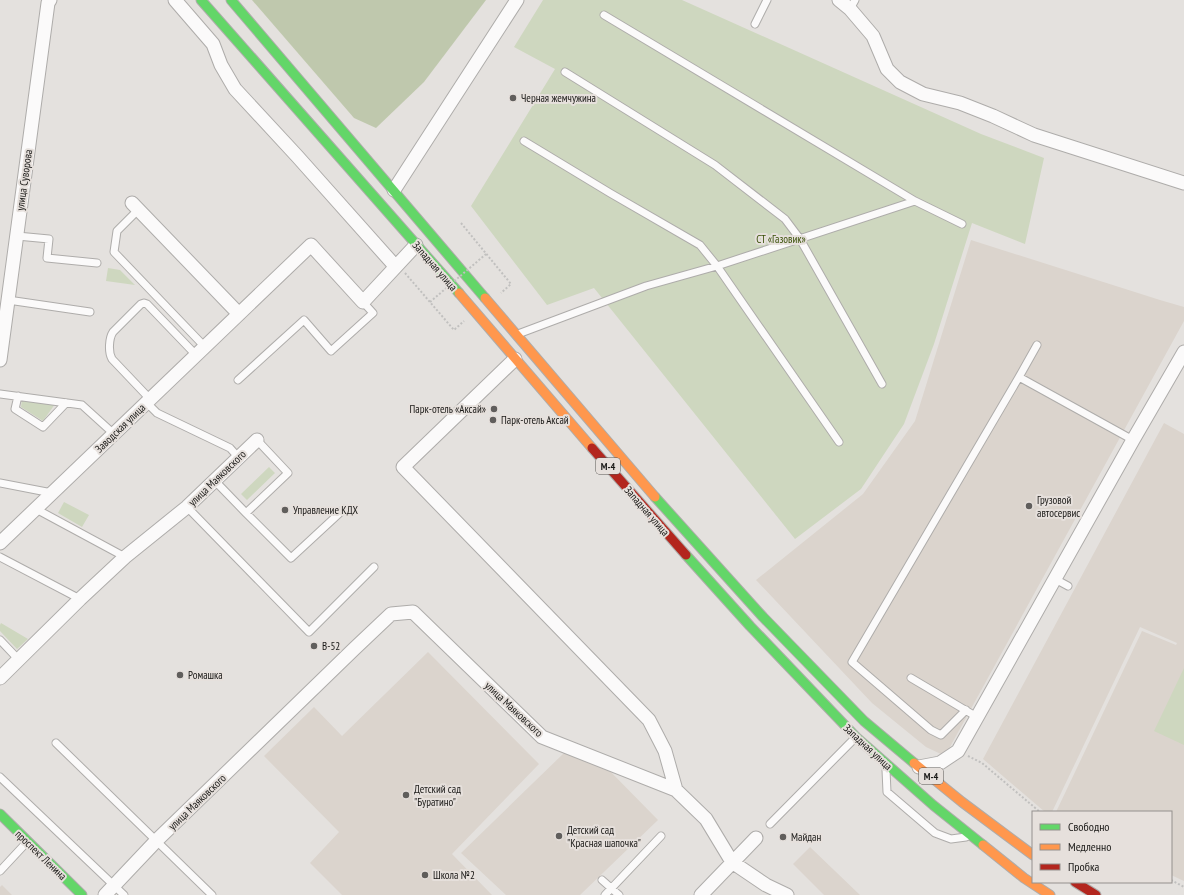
<svg xmlns="http://www.w3.org/2000/svg" width="1184" height="895" font-family="'PT Sans Narrow',sans-serif">
  <rect width="100%" height="100%" fill="#e4e1de"/>
  <!-- built -->
  <path fill="#dbd4cd" d="M971 240 1160 300 1184 307V321L945 756 926 747 872 703 756 580 863 494 915 421Z
    M1164 423 1184 434V881L1171 875V812H1056L1142 631 1176 645 1177 643 1140 627 1052 812H1045L983 759Z
    M428 652 539 764 452 854 492 895H342L310 863 339 832 264 756 314 707 342 736Z
    M565 752 603 764 658 820 580 895H506L461 853Z
    M810 847 860 895H824L793 864Z
    M2 885 12 895H0V887Z"/>
  <!-- green -->
  <path fill="#ced7bf" d="M543 0H682L981 134 1044 158 1025 244 972 223 934 344 904 424 861 489 795 539 594 288 547 305 471 206 555 69 514 47Z
    M108 268 120 270 135 285 106 281Z
    M22 399 55 404 43 421 21 407Z
    M269 467 275 473 247 500 241 494Z
    M64 502 89 515 82 527 58 513Z
    M1 623 28 639 17 649 0 631V625Z
    M1184 668V745L1154 731Z"/>
  <!-- forest -->
  <path fill="#bfc8ad" d="M252 0H486L424 82 376 128 354 118Z"/>
  <g fill="none" stroke-linecap="round" stroke-linejoin="round">
    <defs>
      <path id="lane" d="M850 9 855 0
        M604 15 915 201 962 224
        M755 24 767 0
        M565 72 715 165 785 219 800 239 882 384
        M524 141 610 193 700 245 717 266 839 442
        M138 210 117 231 114 252 205 347
        M17 236 49 239 47 258 97 263
        M8 300 90 312
        M518 334 646 286 717 266 915 201
        M1019 377 1037 345
        M238 380 304 320 331 351 373 313 363 302
        M0 394 82 405 114 434
        M18 396 15 409 43 427 66 403
        M150 399 112 359C108 352 109 338 113 332L141 304 144 303 147 304 196 355
        M147 403 157 413 230 448 239 458
        M215 481 246 513 288 473 257 440
        M0 483 52 493
        M187 507 309 632 374 567
        M36 509 125 557
        M246 513 291 558 344 509
        M0 557 80 599
        M1055 579 1068 586
        M0 640 19 660
        M911 678 977 717
        M966 710 941 735 931 730 852 662 1019 377 1133 440
        M56 743 212 895
        M886 770 887 792 935 833 951 839 966 837
        M0 777 124 895
        M770 824 854 739
        M0 871 27 842
        M602 880 619 895
        M605 895 661 836"/>
      <path id="street" d="M175 0 213 44 221 65 235 89 297 156 395 266
        M839 0 850 9 873 36 887 69 900 82 923 94 960 103 993 116 1034 135 1184 183
        M394 190 517 0
        M132 203 239 314
        M515 359 403 467 649 720 665 751 676 790
        M0 360 48 3 50 0
        M0 543 311 245 363 302 416 245
        M0 678 80 599 125 557 187 507 257 440
        M919 767 940 763 958 751 1133 440 1184 352
        M105 895 157 840 354 649 391 614 413 612 542 737 676 790 706 819 732 862 766 885 787 895
        M701 895 756 838"/>
      <path id="fast" d="M201 0 459 293
        M231 0 485 298
        M655 497 763 617 864 721 914 763
        M686 555 750 626 856 737 933 805 983 845
        M0 814 82 895"/>
      <path id="slow" d="M459 293 592 448
        M485 298 655 497
        M914 763 962 802 1033 855
        M983 845 1024 878 1050 895"/>
      <path id="jam" d="M592 448 686 555
        M1075 882 1096 895"/>
    </defs>
    <!-- lane casing -->
    <use href="#lane" stroke="#aeacaa" stroke-width="9"/>
    <!-- street casing -->
    <use href="#street" stroke="#aeacaa" stroke-width="15"/>
    <!-- fast casing -->
    <use href="#fast" stroke="#aeacaa" stroke-width="11"/>
    <!-- slow casing -->
    <use href="#slow" stroke="#aeacaa" stroke-width="11"/>
    <!-- jam casing -->
    <use href="#jam" stroke="#aeacaa" stroke-width="11"/>
    <!-- path -->
    <path stroke="#c1c0bf" stroke-width="2" stroke-dasharray="2 2" stroke-linecap="butt" d="M461 223 511 284 501 293
      M405 273 454 330 464 321
      M968 756 982 763 1040 812
      M1171 880 1184 887"/>
    <!-- lane -->
    <use href="#lane" stroke="#fbfafa" stroke-width="7"/>
    <!-- street -->
    <use href="#street" stroke="#fbfafa" stroke-width="13"/>
    <!-- fast -->
    <use href="#fast" stroke="#63d668" stroke-width="9"/>
    <!-- slow -->
    <use href="#slow" stroke="#ff974d" stroke-width="9"/>
    <!-- jam -->
    <use href="#jam" stroke="#b3261e" stroke-width="9"/>
    <!-- path-bridge -->
    <path stroke="#c1c0bf" stroke-width="2" stroke-dasharray="2 2" stroke-linecap="butt" d="M430 302 486 254"/>
  </g>
  <!-- markers -->
  <g fill="#605e5c" stroke="#e6e0dc" stroke-width="1.5">
    <circle cx="513" cy="98" r="4"/>
    <circle cx="494" cy="409" r="4"/>
    <circle cx="493" cy="420" r="4"/>
    <circle cx="1029" cy="506" r="4"/>
    <circle cx="285" cy="510" r="4"/>
    <circle cx="314" cy="646" r="4"/>
    <circle cx="180" cy="675" r="4"/>
    <circle cx="406" cy="795" r="4"/>
    <circle cx="559" cy="836" r="4"/>
    <circle cx="783" cy="837" r="4"/>
    <circle cx="425" cy="875" r="4"/>
  </g>
  <g text-anchor="middle" stroke-width="4" stroke-linejoin="round" paint-order="stroke">
    <!-- shield labels -->
    <g fill="#e6e0dc" stroke="#565451" stroke-width="1">
      <rect x="596" y="458" width="24" height="16" rx="3"/>
      <rect x="919" y="768" width="24" height="16" rx="3"/>
    </g>
    <g font-size="10" font-weight="bold" fill="#191816">
      <text x="608" y="470">М-4</text>
      <text x="931" y="780">М-4</text>
    </g>
    <!-- poi labels -->
    <g font-size="11" fill="#191816" stroke="#e6e0dc" text-anchor="start">
      <text x="521" y="102">Черная жемчужина</text>
      <text x="486" y="413" text-anchor="end">Парк-отель «Аксай»</text>
      <text x="501" y="424">Парк-отель Аксай</text>
      <text x="1037" y="504">Грузовой<tspan x="1037" dy="13">автосервис</tspan></text>
      <text x="293" y="514">Управление КДХ</text>
      <text x="322" y="650">В-52</text>
      <text x="188" y="679">Ромашка</text>
      <text x="414" y="793">Детский сад<tspan x="414" dy="13">"Буратино"</tspan></text>
      <text x="567" y="834">Детский сад<tspan x="567" dy="13">"Красная шапочка"</tspan></text>
      <text x="791" y="841">Майдан</text>
      <text x="433" y="879">Школа №2</text>
    </g>
    <!-- street labels -->
    <g font-size="11" fill="#191816" stroke="#e6e0dc">
      <text transform="translate(24 180) rotate(-82)" y="4">улица Суворова</text>
      <text transform="translate(435 266) rotate(49)" y="4">Западная улица</text>
      <text transform="translate(120 428) rotate(-44)" y="4">Заводская улица</text>
      <text transform="translate(217 478) rotate(-44)" y="4">улица Маяковского</text>
      <text transform="translate(647 511) rotate(49)" y="4">Западная улица</text>
      <text transform="translate(514 709) rotate(43)" y="4">улица Маяковского</text>
      <text transform="translate(868 747) rotate(43)" y="4">Западная улица</text>
      <text transform="translate(197 802) rotate(-44)" y="4">улица Маяковского</text>
      <text transform="translate(41 855) rotate(44)" y="4">проспект Ленина</text>
    </g>
    <!-- park labels -->
    <g font-size="11" fill="#395007" stroke="#e6e0dc">
      <text x="781" y="243">СТ «Газовик»</text>
    </g>
  </g>
  <!-- legend -->
  <rect x="1032" y="811" width="140" height="72" fill="#e6e0dc" stroke="#94908d"/>
  <rect x="1040" y="824" width="20" height="6" fill="#63d668" stroke="#94908d"/>
  <text x="1068" y="831" font-size="12" fill="#191816">Свободно</text>
  <rect x="1040" y="844" width="20" height="6" fill="#ff974d" stroke="#94908d"/>
  <text x="1068" y="851" font-size="12" fill="#191816">Медленно</text>
  <rect x="1040" y="864" width="20" height="6" fill="#b3261e" stroke="#94908d"/>
  <text x="1068" y="871" font-size="12" fill="#191816">Пробка</text>
</svg>
